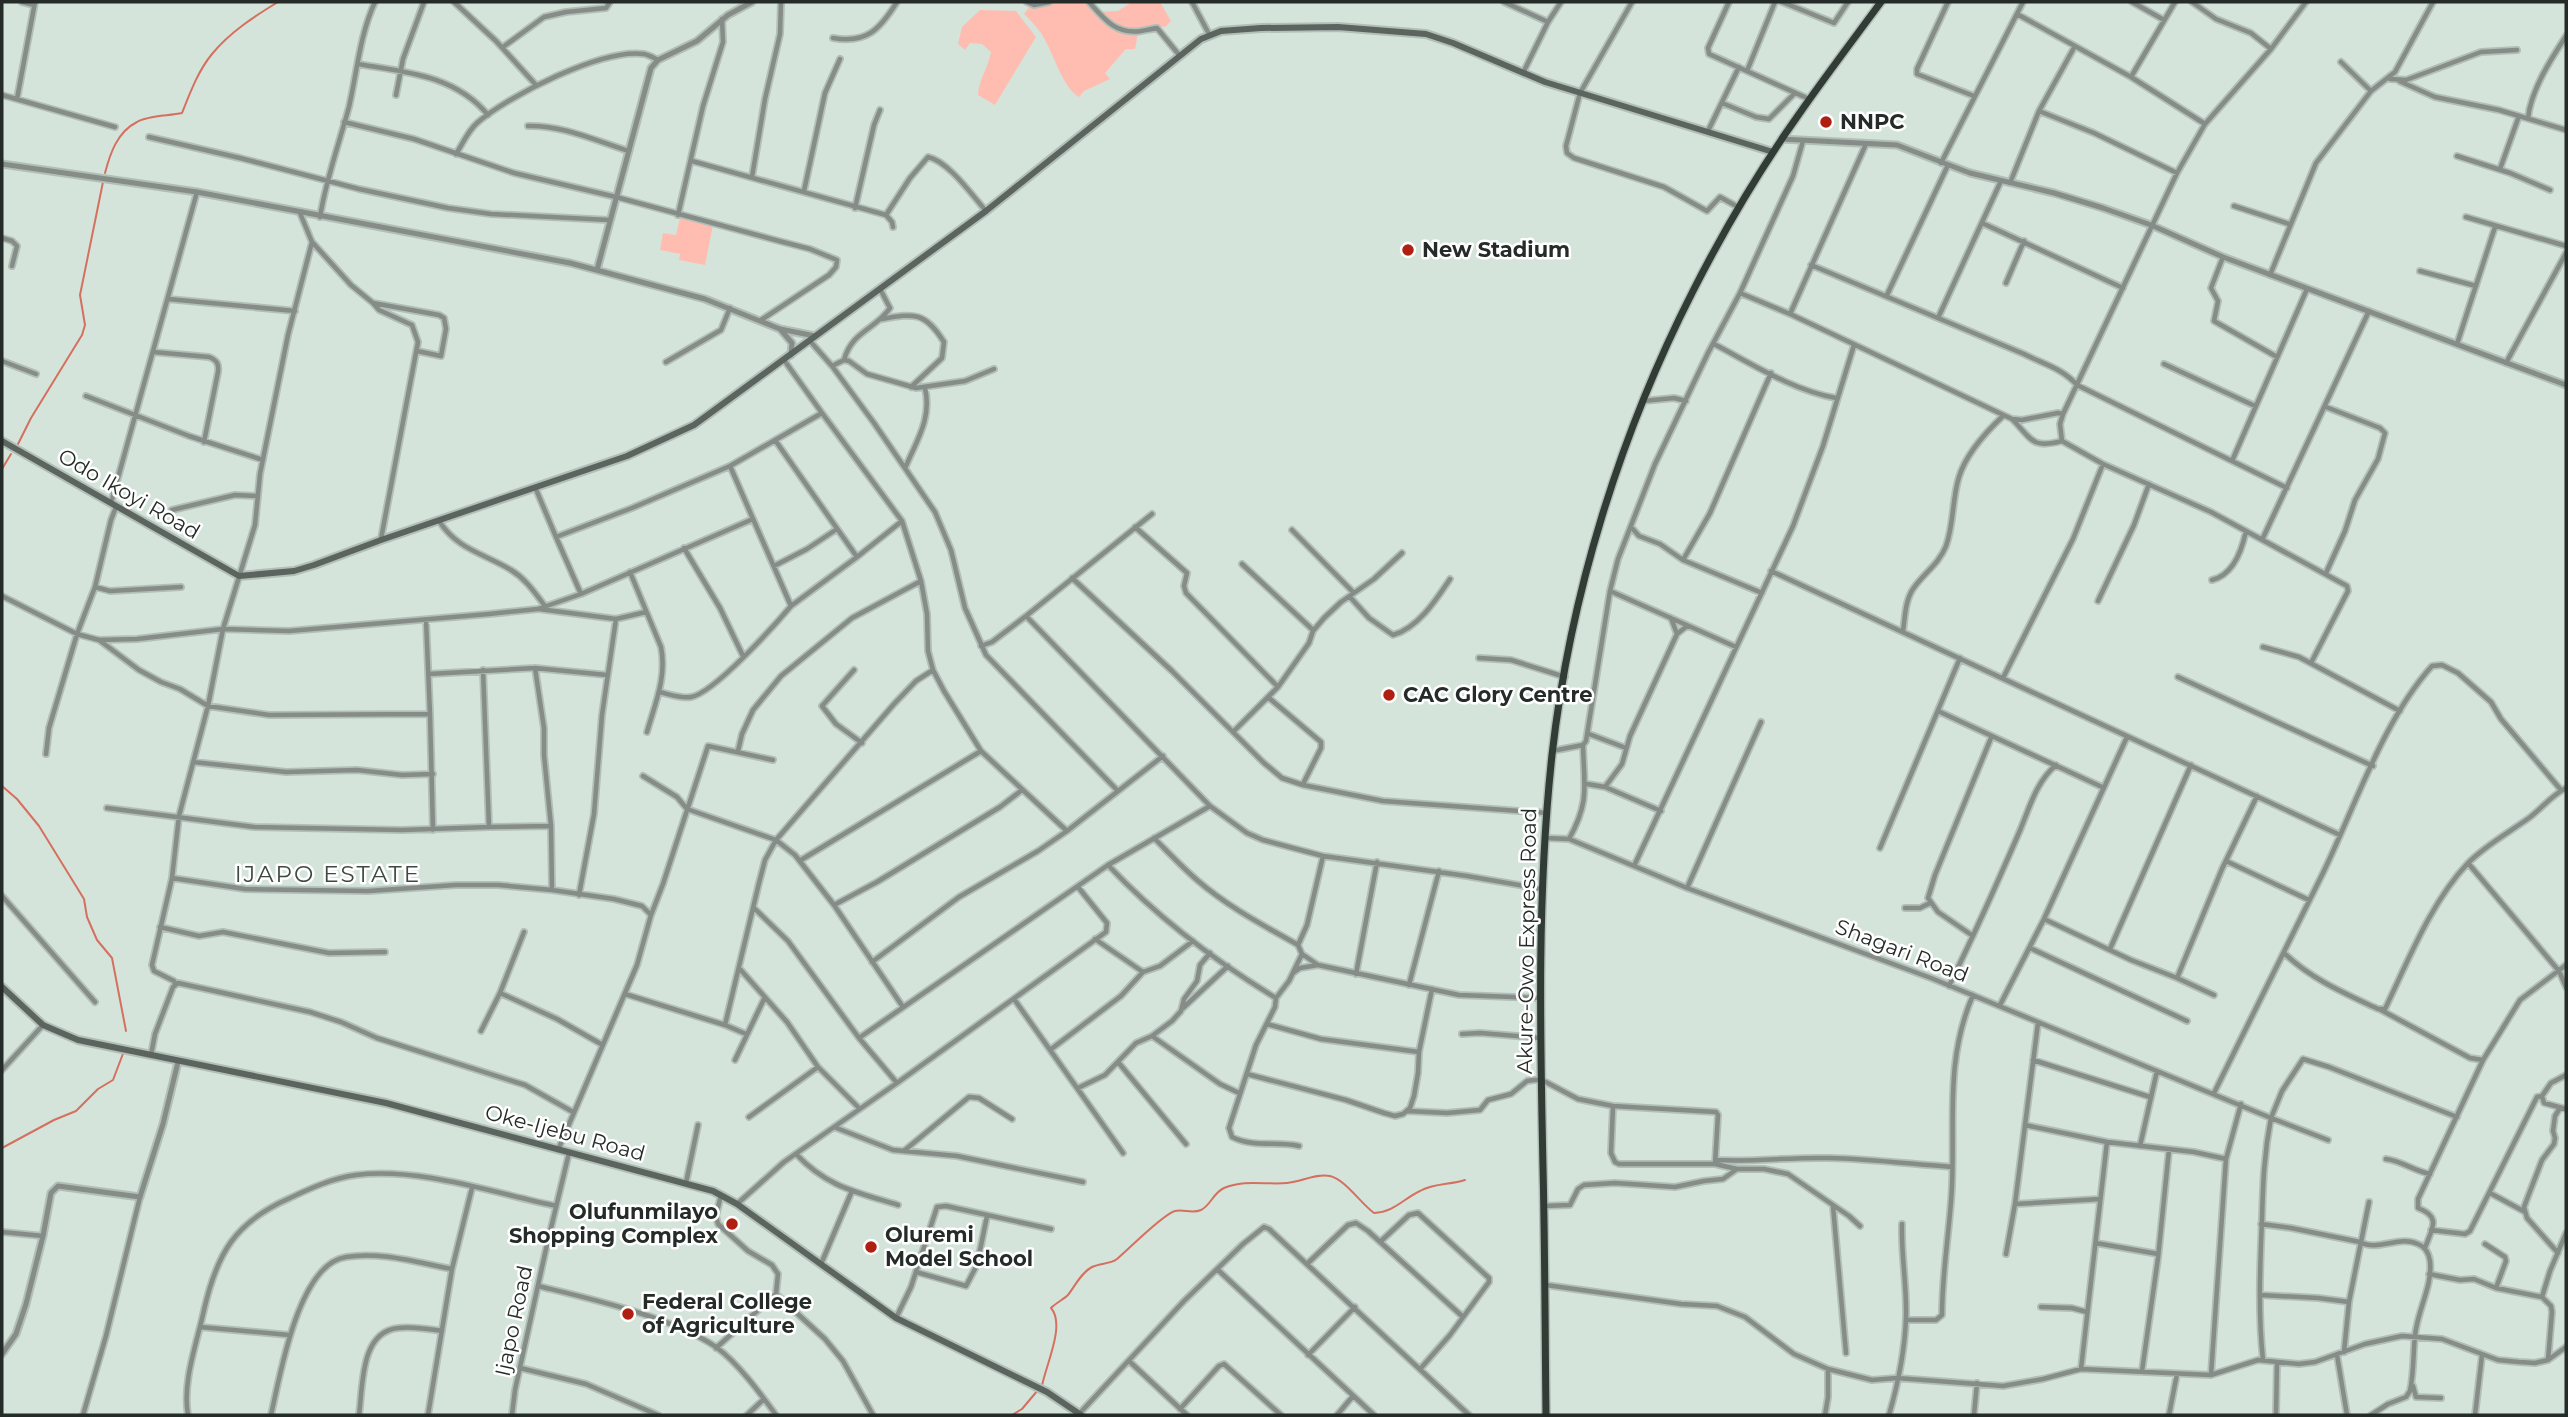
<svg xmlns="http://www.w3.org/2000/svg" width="2568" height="1417" font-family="Montserrat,sans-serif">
  <rect width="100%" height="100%" fill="#d5e4db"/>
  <!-- green -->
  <path fill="#ffbdb1" d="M1033 2H1094L1096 6 1093 12 1118 11 1132 2H1160L1171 21 1165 27 1157 26 1130 30 1138 33 1135 49H1126L1105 73 1110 79 1084 91 1079 97C1064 89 1054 56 1045 40 1040 30 1032 22 1024 14Z
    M980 10 1016 11 1036 37 995 105 978 95C979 79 988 68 991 52L982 44 970 43 965 50 958 44 962 27Z
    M680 218 713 225 705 265 679 260 680 254 660 250 663 233 676 235Z"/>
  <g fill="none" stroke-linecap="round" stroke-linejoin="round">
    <!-- stream -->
    <path stroke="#d47060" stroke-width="2" d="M105 173C110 154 117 132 137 122 148 115 169 116 182 113 190 93 198 71 212 54 230 32 255 16 278 2
      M18 444 31 418 82 335 85 325 80 295 103 182
      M2 469 11 454
      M2 786 17 799 39 826 84 899 87 917 97 940 112 958 126 1031
      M2 1148 54 1120 76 1111 98 1089 113 1080 124 1051
      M1042 1386C1045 1367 1066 1325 1051 1308 1056 1303 1064 1299 1068 1295 1075 1286 1081 1273 1092 1267 1100 1263 1111 1264 1117 1259 1129 1249 1163 1214 1175 1211 1184 1209 1192 1214 1201 1210 1211 1205 1213 1193 1224 1188 1245 1179 1265 1185 1287 1183 1301 1182 1316 1173 1330 1176 1346 1180 1360 1203 1374 1213 1394 1212 1403 1199 1420 1191 1434 1183 1450 1185 1465 1180
      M1012 1415 1022 1409 1038 1390"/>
    <defs>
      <path id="minor" d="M22 2 34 5
        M454 2 496 41 536 85
        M1027 2 1034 5 1049 2
        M1089 2C1104 19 1116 35 1141 31 1146 30 1152 29 1157 28L1180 56
        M1192 2 1209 34
        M1504 2 1548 22
        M1632 2 1580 93 1566 146 1567 153 1574 158 1664 187 1707 211 1720 197 1738 207
        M1729 2 1708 48 1709 54 1809 99
        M1782 2 1834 23 1848 2
        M1948 2 1917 69V74L1974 96
        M2132 2 2164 20
        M2192 2 2216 19 2251 33 2271 49
        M2017 14 2131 77 2205 124
        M833 38C867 44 880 29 897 2
        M503 47 544 17 566 12 606 8 610 2
        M2341 62 2371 91
        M358 64C405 72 455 75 488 115
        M1747 71 1775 2
        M1523 73 1548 22 1561 2
        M2131 77 2175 2
        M2390 79 2406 80 2481 52 2517 50
        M2399 81 2435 97 2499 110 2566 130
        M2 95 115 127
        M396 95 403 59 424 2
        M17 99 35 2
        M1722 103 1756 117 1769 119 1795 93
        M2039 111 2094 133 2177 173
        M2528 118C2531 90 2551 59 2566 36
        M344 122 414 139 514 173 616 197 779 241 810 249 837 260 836 267 829 275 761 320
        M528 126C563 125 596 141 629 151
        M1708 131 1739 67
        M149 137 240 158 359 189 448 208 491 214 609 220
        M456 154C463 143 468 131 477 123 508 96 602 48 644 54 649 55 654 58 658 60
        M2457 156 2510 173 2550 190
        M692 161 886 215 892 222 893 227
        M1941 163 2023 2
        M2500 169 2519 116
        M752 177 765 99 780 34 781 2
        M2010 183 2039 111 2075 46
        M804 191 825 93 840 59
        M2234 206 2289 224
        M855 208 874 125 880 110
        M678 215 703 106 723 42 722 19
        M886 215 910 178 928 157C948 161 972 195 986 211
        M320 217C326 179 339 144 349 107 357 72 360 34 375 2
        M2466 217 2566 246
        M1982 223 2123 288
        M2 238 12 241 17 246 12 266
        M313 243 351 285 373 303 439 315 444 318 446 329 441 356 417 351
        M2223 257 2211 288 2218 301 2214 321 2277 357
        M1811 265 2024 354C2043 364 2062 368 2077 385L2287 488
        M2420 271 2476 286
        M2270 275 2316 163 2371 91 2395 72 2433 2
        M2006 283 2024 241
        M1740 293 1790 314 2012 419
        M1887 295 1948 165
        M168 299 295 311
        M373 303 379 310 412 325 418 342 381 539
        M1790 314 1866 144
        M1938 318 2001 181
        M882 319C915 313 925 312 944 342L942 358 911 387
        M810 341 832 366 874 423 935 512 951 550 965 608 986 655 1117 790
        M1714 344C1752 364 1794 391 1836 398
        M2457 344 2495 227
        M153 352 209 357C217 360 219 364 218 372L204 442
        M844 360C852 331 875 330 890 308L880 289
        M2 361 36 374
        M666 362 721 330 730 308
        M2506 363 2566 253
        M2164 364 2255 406
        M832 366 844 360 849 361 867 374 916 388 965 381 994 369
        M86 396 189 436 263 460
        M1643 401 1674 398 1686 401
        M822 413 902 521 921 581 927 614 928 651 933 670 944 691 981 751 1067 831
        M2058 413 2063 414 2060 424 2062 441C2031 449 2032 439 2012 419L2022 420Z
        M2063 414 2177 173 2205 124 2271 49 2306 2
        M775 440 857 557 791 606
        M2062 441 2103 464 2211 512 2347 586 2348 591 2311 663
        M2232 461 2307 289
        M906 466C917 440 932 418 925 388
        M535 487 556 537 632 508 730 466 822 413 784 360
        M111 503 197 192
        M172 510 235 495 257 496
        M439 521C458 550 483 553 511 570 526 579 535 593 545 606
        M1135 527 1187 573 1184 586 1186 593 1278 687
        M1631 527 1639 536 1660 544 1683 560 1762 593
        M1292 530 1354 593
        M556 537 581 594
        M2262 540 2369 311
        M684 548 720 608 743 656
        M857 557 902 521
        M1683 560 1710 513 1771 373
        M1242 564 1313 630
        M774 566 807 549 837 529
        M1771 571 2340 835
        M630 572 661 647C667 677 655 704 647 732
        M2326 573 2345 531 2355 500 2378 459 2385 433 2380 428 2326 407
        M1072 578 1172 671 1264 763 1282 778 1303 785 1383 801 1547 813
        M2212 580C2233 575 2242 550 2246 531
        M95 587 110 591 181 587
        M1610 591 1736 647
        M2 596 77 634 99 640 137 639 223 629 289 631 489 614 538 609 581 594 753 519
        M1350 597 1369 618 1393 635C1418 628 1436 600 1450 579
        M2098 601 2134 525 2149 484
        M539 609 616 619 646 612
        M1026 616 1210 806 1247 833 1263 840 1323 856 1467 876 1542 889
        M1671 618 1677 634
        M426 620 430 714
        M1903 631C1905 618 1905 601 1913 589 1923 574 1939 564 1946 546 1954 524 1952 499 1959 477 1966 454 1986 432 2003 416
        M99 640 139 670 161 682 180 689 208 706 269 715 430 714 433 830
        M981 646 992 642 1026 616 1152 514
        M2263 647 2299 657 2400 711
        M1479 658 1511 660 1565 677
        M535 668 544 728V755L551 826 552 890
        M483 670 489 827 551 826
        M854 670 822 706 836 724 862 743
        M429 674 535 668 607 675
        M2178 677 2373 766
        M2003 678 2073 539 2103 464
        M659 692C669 694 681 699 691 697 714 693 774 626 791 606L730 466
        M1269 698 1321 742V748L1303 784
        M1938 711 2102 787
        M1234 731 1278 687 1309 643 1313 631 1324 618 1341 602 1374 579 1402 553
        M1589 734 1626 748
        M738 751 742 734 753 710 781 676 852 618 921 581
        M1552 751 1583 745 1586 741 1610 591 1618 559 1655 464 1708 353 1740 293 1793 176 1803 141
        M46 754 49 728 77 634 95 587 111 520 116 507
        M193 762 286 772 357 770 402 775 433 774
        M643 776 677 797 687 809 776 840 795 855 834 905 903 1007
        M1587 784 1605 787
        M107 808 254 827 402 830 489 827
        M1661 811 1605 787 1622 764 1630 736 1677 634 1687 626
        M1154 838C1168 852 1182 867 1197 880 1228 907 1263 925 1298 945
        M1545 838 1569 839 1687 888 1931 978 2271 1118C2264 1154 2263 1183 2262 1219 2260 1266 2258 1313 2263 1360
        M1569 839C1590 801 1584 787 1583 745
        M1880 848 1960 658
        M1323 856 1307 925 1298 945 1302 954 1318 965 1459 995 1541 998
        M801 860 981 751
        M2226 861 2309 900
        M2468 863 2559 971 2566 987
        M1108 865C1157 917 1215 961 1276 998
        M1634 866 1793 526 1823 446 1854 345
        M172 878 245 889 368 891 456 885H498L552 890 614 899 642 906 650 914
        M1687 888 1761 722
        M579 895 594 814 602 715 616 619
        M2 896 95 1002
        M834 905 877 882 1000 807 1022 790
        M1905 908H1920L1930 903
        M2044 919 2131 960 2177 978 2222 869 2257 796
        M160 927 199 936 223 932 329 953 385 952
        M1973 936 1938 912 1928 898 1935 875 1991 738
        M1095 939 1143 972
        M2030 948 2187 1021
        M2110 949 2191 765
        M2284 953C2311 979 2344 993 2378 1009H2385C2408 961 2431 902 2468 863 2486 845 2508 833 2529 818 2541 809 2552 795 2566 788
        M872 962 959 897 1038 851 1067 831 1163 756
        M739 968 787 1022 818 1067 859 1108
        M1293 973 1300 968 1318 965
        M1356 974 1377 862
        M2177 978 2214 995
        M175 984 174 981 154 971 152 965 172 878 179 816 208 706 223 629 255 525 260 474 288 335 312 242 300 213
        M1409 985 1439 871
        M1949 986C1973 937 1996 886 2018 835 2029 810 2035 783 2056 765
        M500 993 524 932
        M625 994 725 1025 746 1034
        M1014 999 1123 1153
        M2000 1005 2044 919 2127 737
        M1183 1008 1228 966
        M2381 1010 2470 1058 2483 1060 2520 1000 2566 965
        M1267 1024 1321 1039 1419 1052
        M725 1025 759 883 765 860 776 840 894 704 916 681 933 670
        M481 1031 500 993 557 1019 601 1044
        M1462 1034 1480 1033 1540 1038
        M1152 1036 1220 1084 1239 1093
        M859 1038 1108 865 1210 806
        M1050 1050 1121 996 1143 972 1160 966 1193 941
        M151 1055 155 1034 173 987 178 983 310 1012 341 1022 377 1038 525 1085 573 1112
        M735 1060 765 997
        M2033 1060 2150 1097
        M1118 1062 1186 1144
        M2 1070 43 1025
        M1247 1074 1346 1100 1384 1113 1395 1116 1403 1114 1410 1108 1414 1096 1418 1073 1419 1052 1432 989
        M897 1083 1106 932 1107 923 1078 887
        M1078 1088 1105 1075 1136 1043 1152 1036 1172 1021 1181 1011 1184 999 1197 981 1200 965 1210 953
        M2214 1093C2250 1019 2287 946 2323 873 2355 807 2383 720 2432 666L2442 665 2458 673 2491 702 2501 719 2561 790
        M2542 1096 2544 1103 2566 1109
        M1613 1106 1611 1153 1615 1162 1619 1164H1715L1737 1169
        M1407 1111 1447 1113 1480 1110 1488 1100 1511 1094 1527 1081 1534 1080H1542L1578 1099 1613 1106 1716 1112 1718 1115 1715 1164
        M749 1117 818 1067
        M2025 1125 2107 1142 2194 1152 2226 1159
        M834 1127 893 1150 957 1156 1083 1182
        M2328 1140 2271 1118 2282 1091 2303 1059 2329 1067 2457 1117
        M1299 1146C1276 1141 1254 1148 1232 1137L1229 1128 1256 1045 1275 1007 1276 998 1289 981 1302 954
        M2140 1146 2157 1071
        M558 1150 637 965 651 915 663 884 708 746 773 760
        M905 1150 969 1097 979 1098 1012 1119
        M796 1154C827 1187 856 1192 898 1205
        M2386 1159C2402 1161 2414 1171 2430 1174
        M1716 1160C1754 1162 1791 1157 1829 1158 1870 1159 1911 1164 1952 1167
        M686 1183 698 1125
        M2490 1193 2525 1212
        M737 1204 784 1162 897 1083 859 1038 788 941 754 908
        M2015 1204 2100 1199
        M1544 1206 1570 1205 1578 1189 1584 1185 1615 1183 1675 1187 1704 1181 1723 1179 1737 1169H1764L1788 1174 1849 1216 1860 1226
        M1833 1206 1846 1353
        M2261 1224 2291 1228 2360 1242C2378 1252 2399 1235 2418 1244 2426 1247 2429 1254 2430 1261 2433 1286 2417 1311 2415 1336 2413 1354 2414 1373 2410 1391L2406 1397 2388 1404 2371 1415
        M2431 1230 2465 1234 2470 1231 2537 1097 2542 1096 2551 1083 2566 1075
        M2 1232 43 1236
        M1380 1242 1409 1215 1418 1213 1489 1278V1282L1450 1335 1421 1368
        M2096 1243 2158 1254
        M2485 1244 2505 1257 2506 1261 2496 1288
        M2425 1248C2432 1228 2442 1217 2418 1208V1199L2483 1060
        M2558 1253 2527 1218 2524 1207 2542 1160 2554 1144 2555 1138 2553 1131 2555 1116 2560 1108
        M2006 1254 2015 1204 2038 1023
        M1308 1263 1348 1225 1356 1223 1368 1231 1462 1316
        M821 1264 852 1191
        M1217 1269 1374 1415
        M916 1272 966 1286 977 1265 987 1216
        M2429 1274 2460 1280 2474 1279 2496 1288 2542 1297 2551 1306 2552 1312 2548 1360
        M1546 1285 1681 1304 1717 1306 1745 1317 1794 1354 1828 1369 1872 1380 1897 1378 2003 1386 2043 1379 2081 1369 2211 1375 2258 1360 2299 1364 2315 1362 2365 1344 2402 1336 2442 1339 2498 1360 2519 1362 2535 1363 2548 1360 2566 1347
        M538 1286C591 1299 672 1317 716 1347 738 1363 760 1393 776 1415
        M776 1294 825 1339 843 1361 873 1415
        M2260 1295 2318 1298 2349 1302
        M2542 1297 2550 1271 2566 1233
        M2041 1307 2072 1308 2087 1312
        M896 1318 911 1287 937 1207 946 1206 1051 1229
        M1906 1320H1936L1942 1315C1942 1271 1950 1229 1952 1186 1955 1119 1945 1060 1973 995
        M200 1327 289 1335
        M716 1348 776 1294 778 1274 772 1265 748 1251 718 1224 716 1216 721 1195
        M2344 1352 2349 1302 2369 1202
        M1308 1355 1355 1307
        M2337 1355 2347 1415
        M1129 1361 1187 1415
        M520 1368 586 1384 658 1415
        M2081 1369 2107 1142
        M2142 1371 2158 1258 2169 1150
        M2211 1375 2226 1159 2241 1104
        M2413 1386 2416 1397 2441 1398
        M1180 1409 1219 1366 1224 1364 1281 1415
        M1079 1414 1184 1301 1243 1244 1264 1227 1269 1229 1469 1415
        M83 1415 106 1336 140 1197
        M188 1415C182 1382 197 1343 204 1310 217 1253 235 1222 290 1198 311 1188 333 1178 356 1175 419 1167 494 1193 556 1206
        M271 1415C280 1376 298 1264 346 1257 380 1251 419 1263 452 1269
        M359 1415C363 1386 360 1332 398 1328 413 1326 428 1329 442 1331
        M428 1415 452 1269 472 1188
        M512 1415 515 1390 546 1249 569 1153
        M747 1415 764 1399
        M1337 1415 1353 1396
        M1825 1415 1828 1397V1369
        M1889 1415C1898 1384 1905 1349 1906 1317 1907 1286 1901 1255 1902 1224
        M1974 1415 1977 1383
        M2169 1415 2177 1374
        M2276 1415 2277 1362
        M2475 1415 2482 1355"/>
      <path id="tertiary" d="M1781 139 1897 145 1970 173 2054 193 2103 208 2151 225 2223 257 2566 385
        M2 164 197 192 570 263 705 299 780 329 815 336
        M597 270 651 68 658 60 697 41 728 15 752 2
        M780 329 792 343 791 355
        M2 1354 16 1334 26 1304 43 1236 51 1193 58 1186 140 1197 163 1124 178 1062"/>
      <path id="secondary" d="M2 441 239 576 294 571 314 565 381 540 627 456 694 425 986 211 1201 39 1221 31 1261 28 1338 27 1426 34 1453 43 1545 82 1773 152
        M2 987 43 1025 78 1040 386 1103 713 1191 737 1204 896 1318 1047 1392 1081 1415"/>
      <path id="trunk" d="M1546 1415C1545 1333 1545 1250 1543 1168 1540 1030 1537 892 1552 755 1570 595 1620 434 1693 291 1724 230 1758 172 1797 117 1824 78 1853 40 1881 2"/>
    </defs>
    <!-- minor casing -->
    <use href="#minor" stroke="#b2bfb7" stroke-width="8"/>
    <!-- tertiary casing -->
    <use href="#tertiary" stroke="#b2bfb7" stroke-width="9"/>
    <!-- secondary casing -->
    <use href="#secondary" stroke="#b2bfb7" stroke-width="10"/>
    <!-- trunk casing -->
    <use href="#trunk" stroke="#b2bfb7" stroke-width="10"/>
    <!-- minor -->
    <use href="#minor" stroke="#868c88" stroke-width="4.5"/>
    <!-- tertiary -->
    <use href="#tertiary" stroke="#868c88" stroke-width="5"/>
    <!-- secondary -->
    <use href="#secondary" stroke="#5b645f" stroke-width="6"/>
    <!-- trunk -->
    <use href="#trunk" stroke="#323c36" stroke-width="7"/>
  </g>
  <!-- markers -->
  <g fill="#af2013" stroke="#fff" stroke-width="2.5">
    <circle cx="1826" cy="122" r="7"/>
    <circle cx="1408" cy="250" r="7"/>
    <circle cx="1389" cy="695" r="7"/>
    <circle cx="732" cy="1224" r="7"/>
    <circle cx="871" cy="1247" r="7"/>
    <circle cx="628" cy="1314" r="7"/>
  </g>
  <g text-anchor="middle" stroke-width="5" stroke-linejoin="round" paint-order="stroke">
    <!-- poi labels -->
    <g font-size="21" font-weight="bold" fill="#252b28" stroke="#fff" text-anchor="start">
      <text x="1840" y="129">NNPC</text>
      <text x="1422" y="257">New Stadium</text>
      <text x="1403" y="702">CAC Glory Centre</text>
      <text x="718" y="1219" text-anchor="end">Olufunmilayo<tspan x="718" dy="24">Shopping Complex</tspan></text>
      <text x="885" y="1242">Oluremi<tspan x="885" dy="24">Model School</tspan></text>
      <text x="642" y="1309">Federal College<tspan x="642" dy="24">of Agriculture</tspan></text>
    </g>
    <!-- street labels -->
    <g font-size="21" fill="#252b28" stroke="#fff">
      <text transform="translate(129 494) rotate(30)" y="7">Odo Ikoyi Road</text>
      <text transform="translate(1527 941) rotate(-89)" y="7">Akure-Owo Express Road</text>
      <text transform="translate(1902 951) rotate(21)" y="7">Shagari Road</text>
      <text transform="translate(565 1133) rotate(15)" y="7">Oke-Ijebu Road</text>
      <text transform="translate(514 1321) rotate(-78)" y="7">Ijapo Road</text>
    </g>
    <!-- neighbourhood labels -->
    <g font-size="23" letter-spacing="2" fill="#3d4942" stroke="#fff">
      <text x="328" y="882">IJAPO ESTATE</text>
    </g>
  </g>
  <!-- border -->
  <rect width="2568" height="1417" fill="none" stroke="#252b28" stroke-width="7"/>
</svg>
